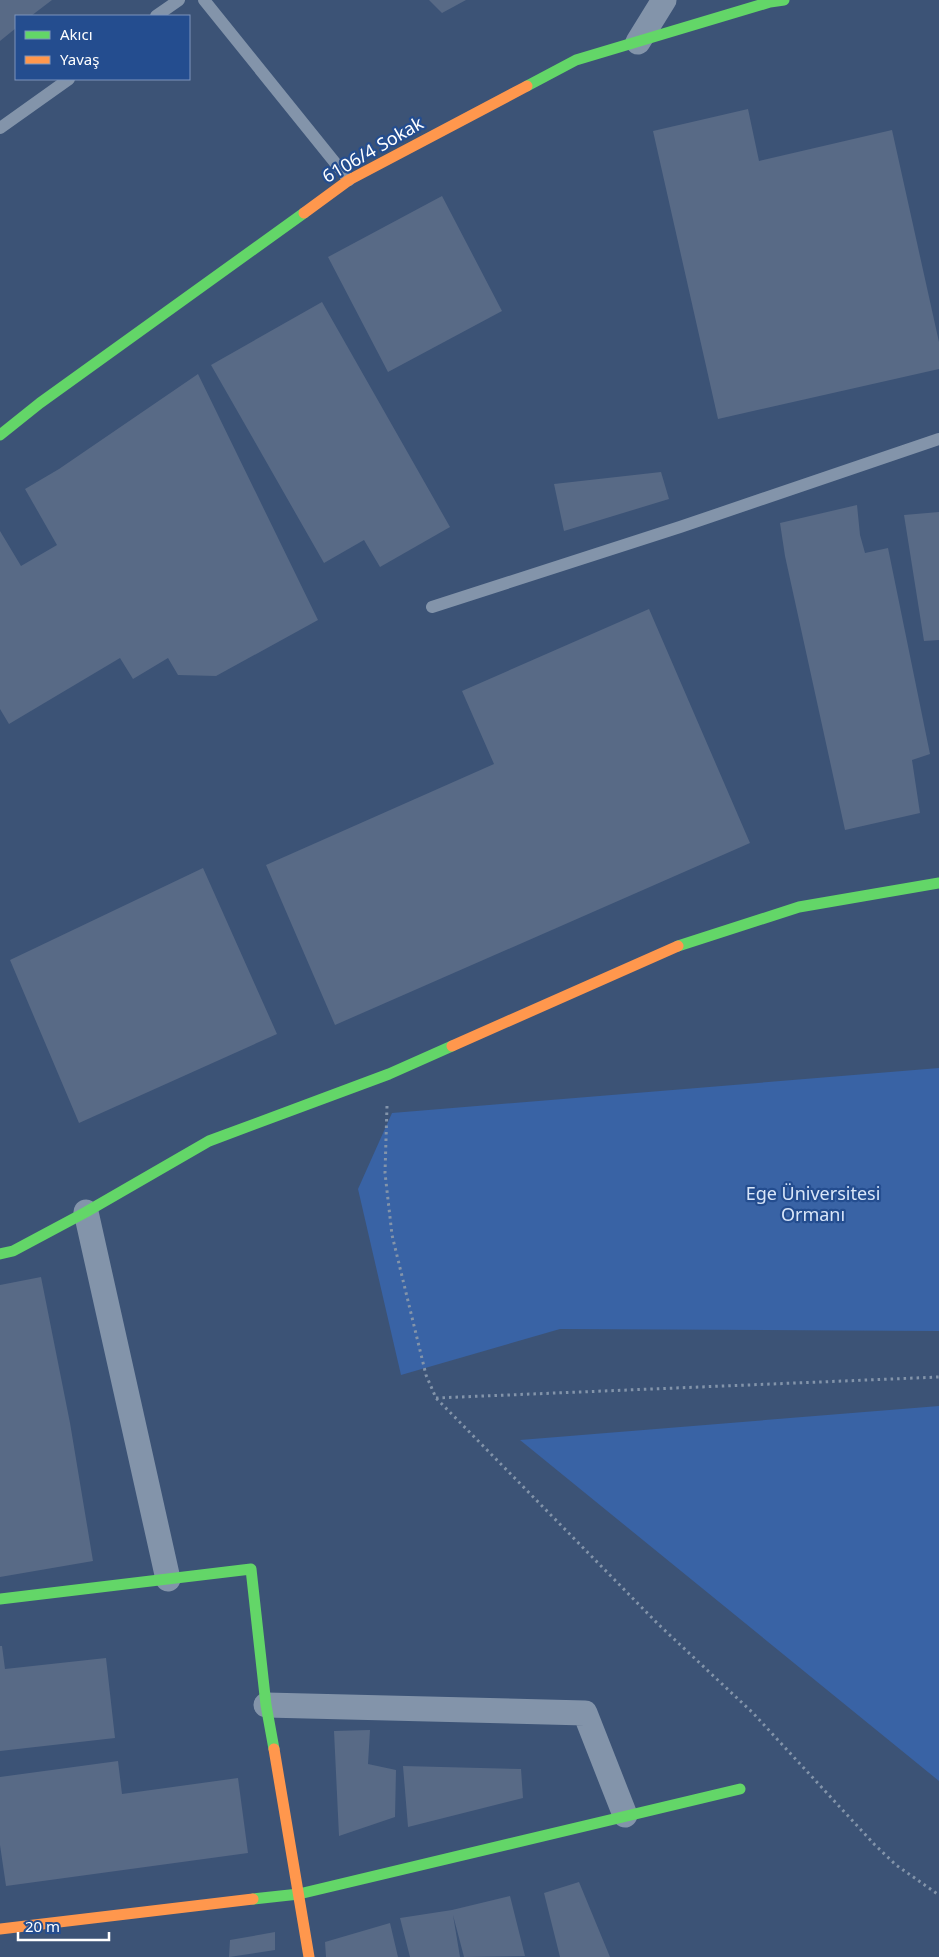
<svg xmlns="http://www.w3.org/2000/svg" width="939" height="1957" font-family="'Noto Sans',sans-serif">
  <rect width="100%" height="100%" fill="#3c5376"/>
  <!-- green -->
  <path fill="#3963a5" d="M939 1068V1331L560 1329 401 1375 358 1189 392 1113Z
    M939 1406V1781L520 1440Z"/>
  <!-- building -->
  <path fill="#586a86" d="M0 0H52L31 16H16V28L0 41Z
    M429 0H466L442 13Z
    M748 109 759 161 892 130 939 342V369L718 419 653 131Z
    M442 196 502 311 388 372 328 257Z
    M322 302 450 527 380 567 364 540 324 563 211 365Z
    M198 374 318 620 216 676 178 675 168 658 133 679 120 658 9 724 0 709V531L21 566 57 545 25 489 59 469Z
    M661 472 669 499 564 531 554 484Z
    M857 505 860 535 865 553 888 548 930 754 912 760 920 813 845 830 785 556 780 523Z
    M939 512V640L924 641 904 515Z
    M649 609 750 843 335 1025 266 865 494 764 462 691Z
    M203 868 277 1034 79 1123 10 960Z
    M41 1277 70 1423 93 1561 0 1577V1285Z
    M0 1646H2L5 1669 106 1658 115 1738 0 1751Z
    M370 1730 368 1764 396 1770 395 1817 339 1836 334 1731Z
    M118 1761 122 1794 238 1778 248 1853 6 1886 0 1845V1777Z
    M403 1766 521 1769 523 1798 408 1827Z
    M579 1882 610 1957H560L544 1893Z
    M510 1896 525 1956 464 1957 453 1915 460 1957H410L400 1918 452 1910Z
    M390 1923 398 1957H326L325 1942Z
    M275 1932V1950L229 1957 230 1940Z"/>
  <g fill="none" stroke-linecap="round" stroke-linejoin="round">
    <!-- path -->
    <path stroke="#8394aa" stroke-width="3" stroke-dasharray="2.5 4" stroke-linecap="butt" d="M387 1106 385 1173 392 1235 426 1375 436 1398 658 1624 753 1713 874 1844 896 1865 939 1895
      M436 1398 939 1377"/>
    <!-- lane -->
    <path stroke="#8394aa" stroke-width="12" d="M204 0 349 180
      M156 16 179 0
      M0 128 69 79
      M432 607 680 527 939 439"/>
    <!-- street -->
    <path stroke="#8394aa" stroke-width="25" d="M638 42 664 0
      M86 1212 168 1579
      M266 1705 585 1713 625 1815"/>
    <!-- fast -->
    <path stroke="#63d668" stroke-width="11" d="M527 86 576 60 770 2 784 0
      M0 435 40 403 304 213
      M678 946 799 907 939 883
      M0 1254 13 1251 86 1212 209 1141 389 1074 452 1046
      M0 1599 251 1569 266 1705 274 1749
      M253 1899 299 1894 740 1789"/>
    <!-- slow -->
    <path stroke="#ff974d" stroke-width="11" d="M304 213 349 180 527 86
      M452 1046 678 946
      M274 1749 309 1957
      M0 1929 253 1899"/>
  </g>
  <g text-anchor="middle" stroke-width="4.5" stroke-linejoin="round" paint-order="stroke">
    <!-- street labels -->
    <g font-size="18" fill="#fff" stroke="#244d8f">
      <text transform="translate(373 150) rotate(-30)" y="6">6106/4 Sokak</text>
    </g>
    <!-- park labels -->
    <g font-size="18" fill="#d9e6f9" stroke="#244d8f">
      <text x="813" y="1200">Ege Üniversitesi<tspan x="813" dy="21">Ormanı</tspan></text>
    </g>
  </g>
  <!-- legend -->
  <rect x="15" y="15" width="175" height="65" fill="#244d8f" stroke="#7c94bc"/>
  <rect x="25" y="31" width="25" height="8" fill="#63d668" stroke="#7c94bc"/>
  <text x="60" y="40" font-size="15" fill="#ffffff">Akıcı</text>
  <rect x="25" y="56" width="25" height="8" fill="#ff974d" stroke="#7c94bc"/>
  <text x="60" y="65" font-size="15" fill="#ffffff">Yavaş</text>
  <!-- scale -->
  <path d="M18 1932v8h91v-8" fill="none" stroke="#ffffff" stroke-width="2.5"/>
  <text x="25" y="1932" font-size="15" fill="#ffffff" stroke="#244d8f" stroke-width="4" paint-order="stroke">20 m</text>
</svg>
